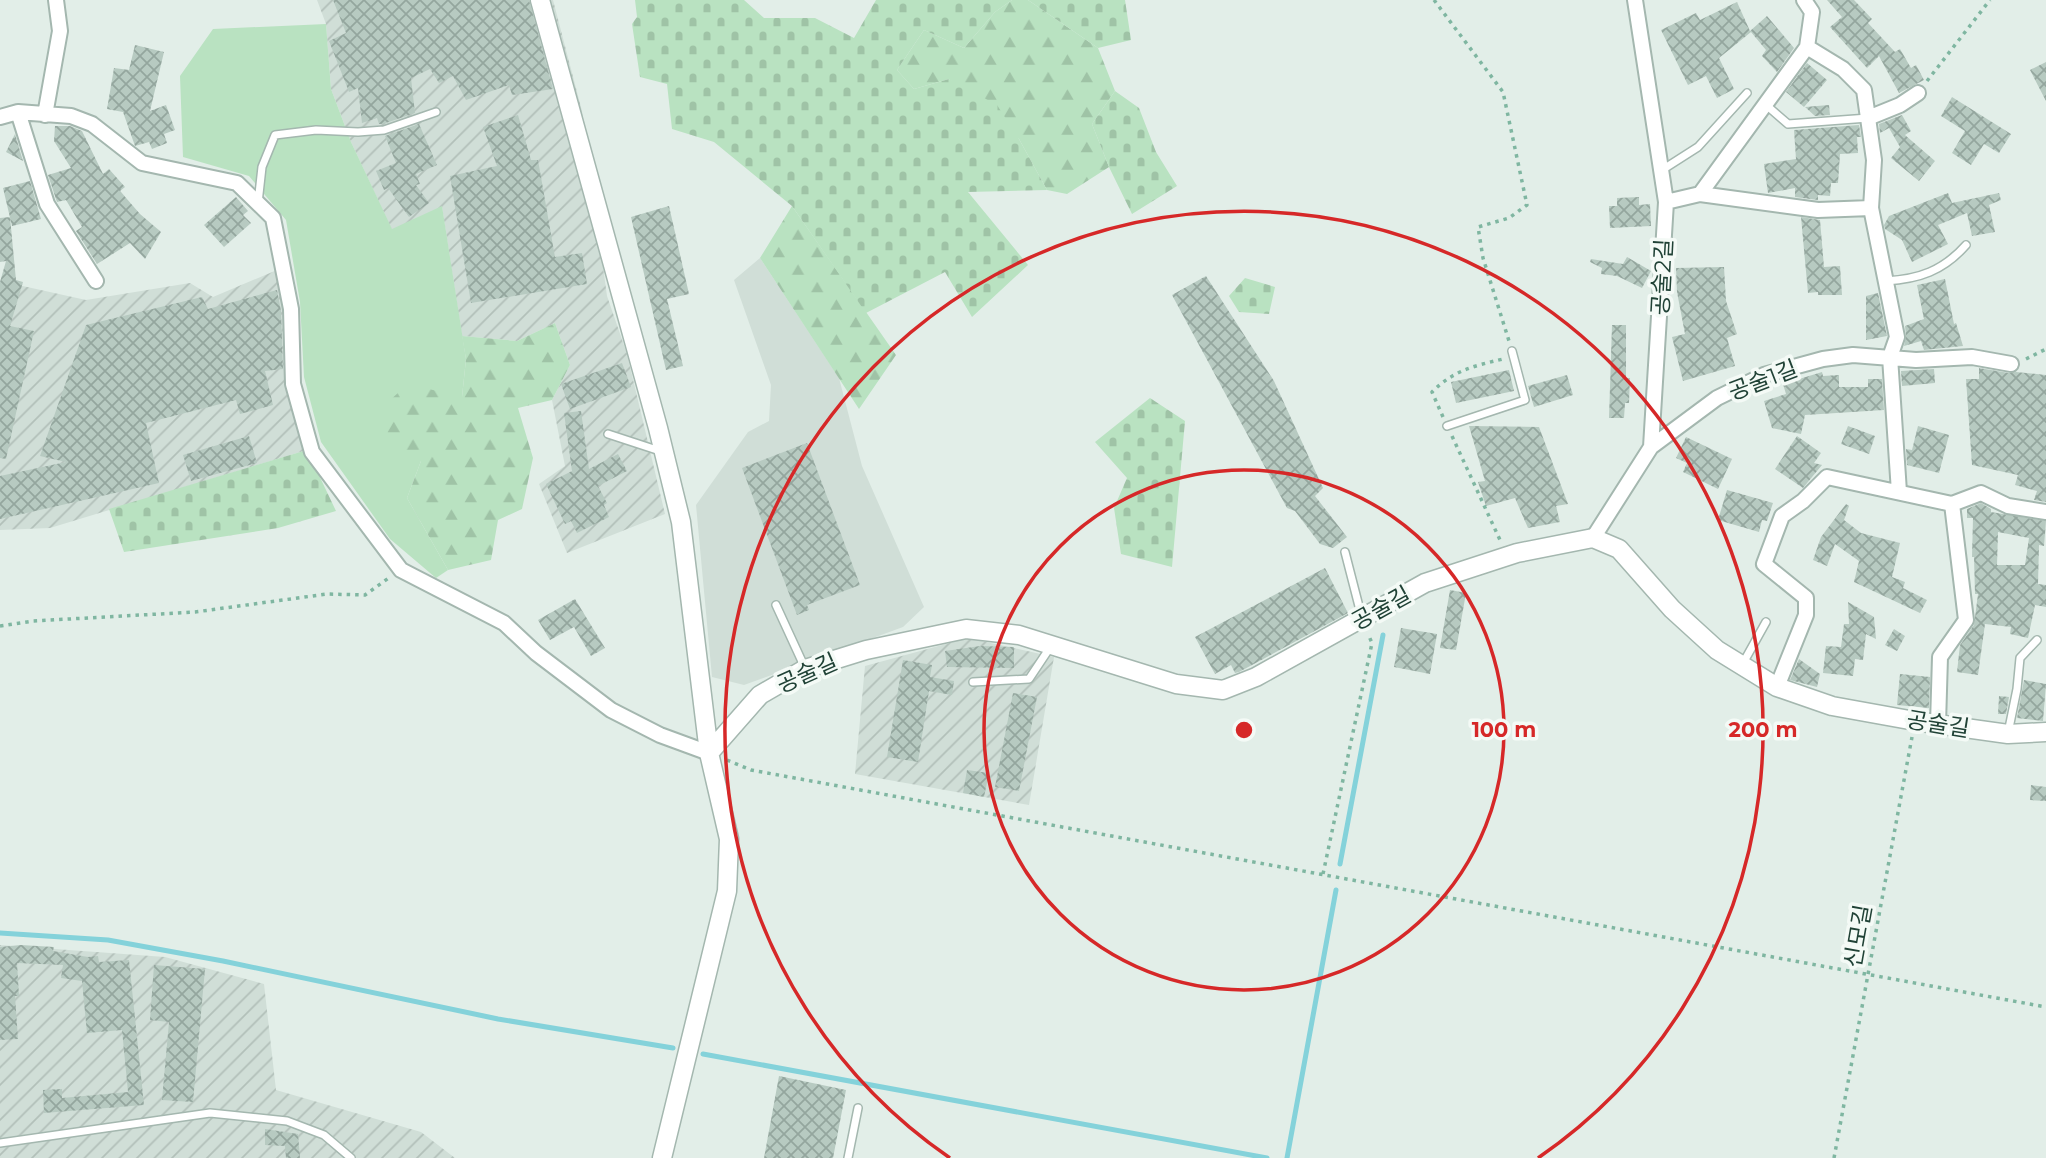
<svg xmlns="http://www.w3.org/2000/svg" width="2046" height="1158" font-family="Montserrat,'Noto Sans KR',sans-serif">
  <defs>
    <pattern id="industrial-furrows" width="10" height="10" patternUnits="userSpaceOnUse" patternTransform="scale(1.75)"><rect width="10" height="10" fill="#d0ded7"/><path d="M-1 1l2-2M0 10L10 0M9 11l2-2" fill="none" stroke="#b2c0b9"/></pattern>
    <pattern id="forest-firs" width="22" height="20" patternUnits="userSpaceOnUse" patternTransform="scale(1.75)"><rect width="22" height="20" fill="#b9e2c1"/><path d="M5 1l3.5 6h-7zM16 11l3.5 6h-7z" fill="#9fc3a6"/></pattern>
    <pattern id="cemetery-stones" width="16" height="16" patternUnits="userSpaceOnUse" patternTransform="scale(1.75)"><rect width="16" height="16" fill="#b9e2c1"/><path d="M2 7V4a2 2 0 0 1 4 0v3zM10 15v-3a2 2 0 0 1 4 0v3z" fill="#9fc3a6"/></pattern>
    <pattern id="building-cross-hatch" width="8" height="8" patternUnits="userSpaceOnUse" patternTransform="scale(1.75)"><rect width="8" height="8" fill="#b7cac1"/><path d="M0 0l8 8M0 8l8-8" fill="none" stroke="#94a69e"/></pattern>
  </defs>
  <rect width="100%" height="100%" fill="#e2eee8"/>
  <!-- built -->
  <path fill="#d0ded7" d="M760 258 839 378 862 466 924 607 903 627 744 685 712 677 696 505 748 432 769 421 771 385 734 280Z"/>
  <!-- industrial -->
  <path fill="url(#industrial-furrows)" d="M317 0H553L582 111 607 296 627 354 665 514 567 553 539 484 565 466 552 400 570 365 555 323 517 341 462 336 442 207 392 230 351 142 331 89 326 24Z
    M277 270 286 312 307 450 50 528 0 530V281L86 300 190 283 213 297Z
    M968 638 1054 657 1029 805 855 774 865 666Z
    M0 945 165 957 264 984 276 1090 421 1132 455 1158H0Z"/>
  <!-- green -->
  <path fill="#b9e2c1" d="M326 24 331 89 351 142 392 229 442 206 466 359 462 397 421 461 407 498 448 570 436 578 390 539 321 442 304 377 300 302 286 220 249 176 183 157 180 76 213 29Z"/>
  <!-- forest -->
  <path fill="url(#forest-firs)" d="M1012 0H1028L1098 48 1115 91 1092 124 1109 167 1067 194 1047 190 1019 139 949 79 914 89 897 70 924 30 964 48 995 12Z
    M792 206 896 355 859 409 760 258Z
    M555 323 570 365 552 400 518 408 533 458 522 509 498 520 491 560 448 570 407 498 421 461 378 443 389 401 408 384 462 397 466 359 462 336 517 341Z"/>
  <!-- cemetery -->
  <path fill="url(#cemetery-stones)" d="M635 0H744L764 18H815L854 38 876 0H1012L995 12 964 48 924 30 897 70 914 89 949 79 997 105 1019 139 1047 190 968 192 1028 265 972 317 945 272 866 313 792 206 714 142 672 129 667 84 640 77 632 24 637 17Z
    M1028 0H1125L1131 40 1098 48Z
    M1115 91 1139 108 1156 152 1177 186 1132 214 1109 167 1092 124Z
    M1245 278 1275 287 1269 314 1239 312 1229 296Z
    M1150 398 1185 421 1172 567 1121 554 1114 508 1127 478 1095 442Z
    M307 450 336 511 278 528 124 552 109 509Z"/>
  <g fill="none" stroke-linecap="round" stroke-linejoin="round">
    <!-- stream -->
    <path stroke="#84d2da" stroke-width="5" d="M1340 864 1383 635
      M0 933 108 940 223 961 498 1019 673 1048
      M703 1054 1267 1158
      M1287 1158 1336 890"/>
  </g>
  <!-- building -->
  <path fill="url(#building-cross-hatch)" fill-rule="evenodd" d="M333 0H529L553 89 512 95 509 85 466 100 453 76 439 83 430 69 411 78 415 113 383 124H379L377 118 362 123 358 88 349 92 329 41 346 33Z
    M1827 0H1854L1872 19 1868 23 1895 52 1900 49 1911 68 1916 65 1924 80 1899 93 1879 56 1867 68 1830 27 1842 17Z
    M1737 2 1750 31 1767 16 1794 48 1777 72 1762 56 1766 50 1751 32 1719 58 1734 89 1717 98 1706 76 1688 85 1661 30 1696 13 1700 20Z
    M135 45 164 52 150 111 166 105 175 130 164 134 167 143 152 149 149 142 135 146 123 112 107 109 114 68 129 70Z
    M2046 62V101L2030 70Z
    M1807 63 1827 80 1804 107 1786 92Z
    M1952 97 2011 134 1999 153 1984 144 1971 165 1952 153 1965 131 1941 116Z
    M1829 105 1830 115 1815 116 1805 107Z
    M518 115 531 160H538L555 257 582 253 587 284 471 303 450 176 497 166 483 127Z
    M1902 115 1911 131 1905 135 1935 161 1919 181 1891 158 1900 147 1889 128 1880 133 1879 124Z
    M419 124 437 165 416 174 420 184 416 185 429 203 409 217 388 188 384 190 376 171 396 163 385 136Z
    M1859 125 1861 137H1857L1858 153 1840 154 1838 183H1831L1830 196 1818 195V200L1795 197V188L1768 193 1764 164 1796 159 1794 130Z
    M55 126H70L82 131 103 174 109 169 125 187 120 191 140 214 161 232 145 259 130 243 97 264 76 231 82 227 66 200 57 202 48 175 71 168 54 141Z
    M15 134 23 161 6 152Z
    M30 181 41 219 12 226 3 188Z
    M1948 193 1952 203 1999 193 2001 200 1989 205 1995 232 1972 236 1967 213 1938 225 1948 244 1912 262 1902 240 1885 229 1884 225 1889 216Z
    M236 197 248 211 243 215 251 223 224 247 204 225Z
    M1639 197V205L1650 204 1651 226 1610 228 1609 206H1617V198Z
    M669 206 689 294 667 299 683 366 666 370 631 217Z
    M10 217 16 280 23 282 10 326 34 331 6 459 0 458V282L6 261 0 262V218Z
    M1801 217 1820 220 1824 267 1840 266 1842 295H1818V292L1808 293Z
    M1627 257 1651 271 1642 288 1617 276 1601 274 1602 268 1590 262 1591 259 1623 264Z
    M1724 267 1726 301 1737 334 1727 338 1735 366 1683 381 1672 337 1685 334 1677 292 1676 268Z
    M1206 276 1274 381 1323 488 1315 496 1347 537 1333 548 1320 544 1295 511 1287 508 1172 295Z
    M1945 279 1954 324 1956 323 1963 346 1924 350 1921 341 1904 346 1906 336 1905 326 1924 319 1917 285Z
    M277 290 281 311 283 369 265 371 273 405 240 414 236 400 146 423 159 483 0 519V476L66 462 40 456 86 325 202 297 208 309Z
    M1878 293 1887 336 1866 340V296Z
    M1612 325H1626V378H1630L1629 403H1625L1624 418H1609Z
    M622 363 631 387 570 409 561 384Z
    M1979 368 2009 373 2016 372 2046 375V502L2034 500 2037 491 2015 485 2018 475 1972 465 1966 379H1979Z
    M1934 369 1935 383 1902 386 1901 371Z
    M1509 370 1514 391 1456 403 1451 382Z
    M1822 372 1823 376 1839 375V387H1868V379H1882L1884 410 1805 415 1801 434 1772 428 1764 401 1786 394 1783 384Z
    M1567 375 1573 395 1534 407 1528 386Z
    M581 411 589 469 618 454 627 471 598 486 607 503 604 505 609 517 577 533 571 521 565 524 546 484 572 471 564 413Z
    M1469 426 1539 427 1568 504 1556 506 1560 522 1528 528 1515 498 1486 506 1478 482 1485 481Z
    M1848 426 1875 436 1869 454 1841 444Z
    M1918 426 1949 435 1939 473 1907 465 1906 449 1912 450Z
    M249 436 257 463 191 481 183 455Z
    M1797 436 1821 453 1814 463 1822 465 1803 488 1775 469Z
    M1686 437 1732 459 1718 489 1683 472 1687 463 1676 458Z
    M807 443 860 585 807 605 809 610 797 615 742 468Z
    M1727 490 1773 503 1767 521 1762 520 1759 532 1718 520Z
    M1981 503 1991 509V512L2046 521 2044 546 2039 545 2038 584 2046 585V607L2035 605 2028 638 2010 634 2011 627 1985 624 1978 675 1957 672 1960 645 1974 625 1978 594H1975L1974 557H1972L1973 518H1967V509ZM1998 532 2029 538 2025 565H1997Z
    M1846 504 1849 506 1844 520 1861 533 1900 543 1892 577 1905 582 1903 588 1927 600 1920 613 1854 582 1859 561 1835 544 1827 566 1813 560 1821 537Z
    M1325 568 1348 613 1239 672 1235 673 1231 665 1215 674 1195 637Z
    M1450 590 1466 593 1456 650 1440 648Z
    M575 599 605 648 591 656 574 627 550 640 538 620Z
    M1848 602 1874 617 1876 639 1866 634 1863 660 1855 659 1853 676 1823 673 1826 646 1841 647 1844 624H1849Z
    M1401 628 1437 634 1430 674 1394 667Z
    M1894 629 1905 636 1897 651 1885 645Z
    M980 646 1014 647V668L947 667 945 651Z
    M1799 659 1820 674 1817 687 1790 680Z
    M903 660 932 665 930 677 954 681 952 695 929 691 918 762 887 757Z
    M1900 674 1930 677 1929 708 1897 705Z
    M2024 680 2046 684 2043 721 2017 718Z
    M1013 693 1037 697 1019 791 995 787Z
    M1999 696 2009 697 2006 714H1998Z
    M967 770 989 773 984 797 963 793Z
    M2031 785 2046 787V801L2030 800Z
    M21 945 54 947 53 951 88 957 98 956 99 962 129 960 144 1105 44 1113 43 1090 62 1089V1098L128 1092 122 1030 87 1033 82 981 61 978 63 965 17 963 19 996H15L18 1039 0 1040V947Z
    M154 965 205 969 193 1102 162 1100 169 1022 150 1020Z
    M779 1076 846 1090 833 1158H764Z
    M265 1129 298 1134 300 1158H286L285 1146 265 1145Z"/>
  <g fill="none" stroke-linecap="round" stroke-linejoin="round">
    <defs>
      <path id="service" d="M1765 104 1788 124 1868 118
        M1662 170 1698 147 1747 93
        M258 203 262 167 275 135 316 130 358 132 384 130 436 112
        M1886 281C1919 279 1943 271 1966 245
        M1447 426 1525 400 1512 351
        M608 434 663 452
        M1345 552 1362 618
        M776 605 805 668
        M1742 665 1766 622
        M973 682 1029 679 1051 646
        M2008 733 2017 689 2020 658 2037 640
        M0 1143 210 1113 287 1121 324 1135 351 1158
        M848 1158 858 1108"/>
      <path id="minor" d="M1807 47 1843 69 1864 90 1874 160 1871 208 1897 337 1890 357 1899 492
        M18 112 47 204 96 281
        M45 115 60 31 56 0
        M0 117 18 112 71 116 92 124 142 163 237 183 273 218 291 309 293 384 312 452 401 570 504 623 536 653 611 710 660 735 709 753
        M1868 118 1900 105 1918 93
        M1700 194 1807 47 1812 12 1804 0
        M1666 202 1700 194 1818 210 1871 208
        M1651 447 1717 398 1764 375 1823 359 1853 355 1916 360 1972 357 2011 364
        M1593 538 1651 447 1666 202 1635 0
        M1777 687 1806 615V598L1764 564 1782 516 1803 501 1827 477 1952 504
        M1938 724 1940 657 1966 620 1952 504 1981 493 2008 506 2046 512"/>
      <path id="tertiary" d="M540 0 658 428 681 522 709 753 729 839 727 891 662 1158
        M709 753 760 695 805 669 866 650 966 629 1019 635 1176 684 1223 690 1256 677 1425 583 1517 553 1593 538 1619 549 1672 609 1717 650 1777 687 1832 706 1915 721 2008 734 2046 732"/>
    </defs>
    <!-- service casing -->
    <use href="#service" stroke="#a4b7af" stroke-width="10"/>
    <!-- minor casing -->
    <use href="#minor" stroke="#a4b7af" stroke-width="18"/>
    <!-- tertiary casing -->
    <use href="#tertiary" stroke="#a4b7af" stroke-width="21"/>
    <!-- path -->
    <path stroke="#7fb6a1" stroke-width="3.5" stroke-dasharray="3.5 5" stroke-linecap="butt" d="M1434 0 1503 92 1527 205 1509 218 1478 227 1483 258 1509 341
      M1927 81 1990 0
      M2026 359 2046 349
      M1443 417 1432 392C1454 370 1474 366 1503 359
      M1452 436 1500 540
      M0 626 33 621 195 612 327 594 365 595 390 577
      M727 760 751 770 2046 1007
      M1323 874 1372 643 1368 634
      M1834 1158 1912 737"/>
    <!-- service -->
    <use href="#service" stroke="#fff" stroke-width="7"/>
    <!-- minor -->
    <use href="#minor" stroke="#fff" stroke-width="14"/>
    <!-- tertiary -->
    <use href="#tertiary" stroke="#fff" stroke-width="18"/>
  </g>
  <!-- distance rings -->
  <g fill="none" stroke="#d62828" stroke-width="3.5">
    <circle cx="1244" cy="730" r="260"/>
    <path d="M950 1158A519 519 0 1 1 1538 1158"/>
  </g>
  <g text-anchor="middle" stroke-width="7" stroke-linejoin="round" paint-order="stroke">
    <!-- street labels -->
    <g font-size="23" fill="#204236" stroke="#f4faf6">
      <text transform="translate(1662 277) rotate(-87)" y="8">공술2길</text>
      <text transform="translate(1763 380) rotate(-21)" y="8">공술1길</text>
      <text transform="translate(1381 608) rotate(-29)" y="8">공술길</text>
      <text transform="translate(807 673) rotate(-24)" y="8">공술길</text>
      <text transform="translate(1938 724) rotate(9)" y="8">공술길</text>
      <text transform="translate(1858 936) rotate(-80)" y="8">신모길</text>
    </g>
  </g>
  <circle cx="1244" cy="730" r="10" fill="#d62828" stroke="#f4faf6" stroke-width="3.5"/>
  <g font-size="21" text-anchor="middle" font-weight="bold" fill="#d62828" stroke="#f4faf6" stroke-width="7" stroke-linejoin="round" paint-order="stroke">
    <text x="1504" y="737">100 m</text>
    <text x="1763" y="737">200 m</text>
  </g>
</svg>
